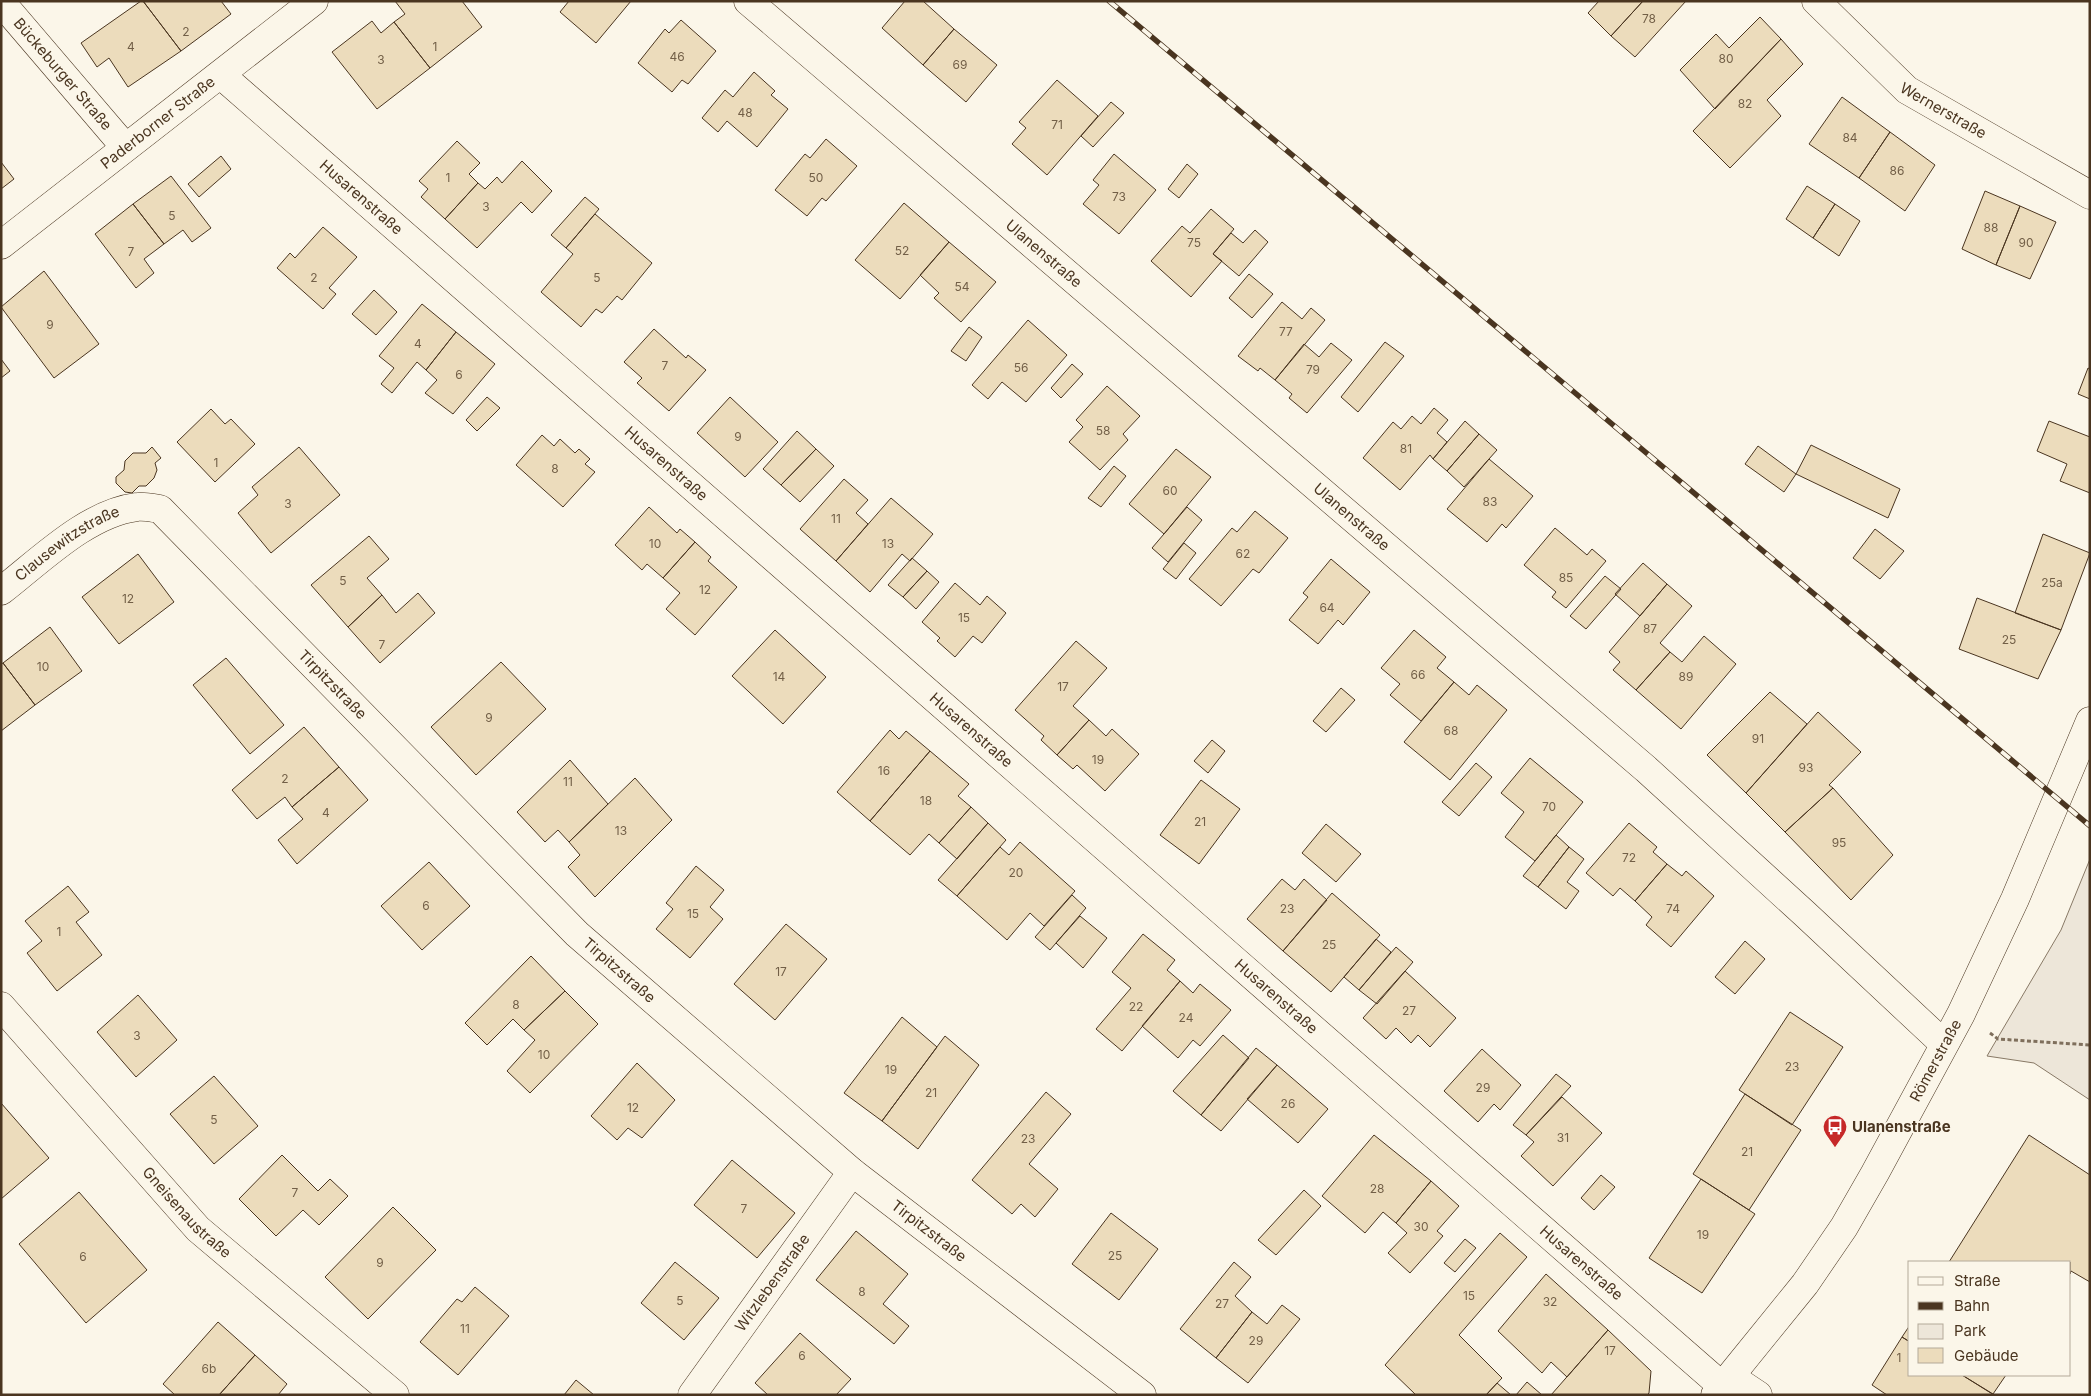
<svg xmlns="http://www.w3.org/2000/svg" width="2091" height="1396" font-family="Inter,sans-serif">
  <rect width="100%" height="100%" fill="#fbf6e9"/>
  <!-- green -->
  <path fill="#ede6d9" stroke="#887966" d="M2090 859V1100L2034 1063 1987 1056 2061 930Z"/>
  <!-- building -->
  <path fill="#ecdcbc" stroke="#4a3520" d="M141 1H143L181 51 128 87 109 58 97 67 81 43Z
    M143 1H221L231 14 181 51Z
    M395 1H462L482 27 430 68 394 22 405 14Z
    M569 1H631L596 43 560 12Z
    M905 1H923L954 29 923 65 882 28Z
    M1599 1H1643L1611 36 1588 13Z
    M1643 1H1686L1635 57 1611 36Z
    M1760 17 1781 39 1715 109 1680 70 1716 34 1729 48Z
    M681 20 716 51 688 84 682 80 672 92 638 63 665 29 669 33Z
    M372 21 381 33 394 22 430 68 377 109 332 52Z
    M954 29 997 65 966 102 923 65Z
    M1781 39 1803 64 1767 100 1781 116 1730 168 1693 131Z
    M754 72 775 91 771 95 788 109 757 147 727 121 718 132 702 118 725 90 733 97Z
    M1057 80 1098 116 1047 175 1012 144 1026 128 1019 122Z
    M1842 97 1890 132 1859 178 1809 144Z
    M1111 102 1124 113 1093 147 1081 136Z
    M1890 132 1935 165 1905 211 1859 178Z
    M826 139 857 166 826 201 822 198 807 216 775 190 805 154 810 158Z
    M457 141 480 163 469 174 478 183 445 219 421 197 428 189 419 181Z
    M1114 154 1156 190 1119 234 1083 204 1099 185 1093 180Z
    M221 156 231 169 199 197 188 184Z
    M522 161 552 191 532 213 521 202 477 248 445 219 478 183 485 189 497 177 502 183Z
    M1 162 14 179 1 189Z
    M1187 164 1198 174 1179 198 1168 189Z
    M171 176 211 228 192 242 183 230 164 244 133 204Z
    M1807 186 1835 204 1813 238 1786 219Z
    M1985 191 2020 206 1996 265 1962 249Z
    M585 197 599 209 566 248 551 235Z
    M904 203 949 242 900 299 855 260Z
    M133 204 164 244 144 259 154 273 136 288 95 234Z
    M1835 204 1860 221 1839 256 1813 238Z
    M2020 206 2056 222 2030 279 1996 265Z
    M1211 209 1234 229 1213 254 1222 261 1191 297 1151 261 1182 226 1190 233Z
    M595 214 652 263 622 300 617 296 602 313 596 309 581 327 541 292 573 254 566 248Z
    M323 227 357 257 329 288 336 294 323 309 277 268 290 253 295 258Z
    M1255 230 1268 242 1239 276 1213 254 1231 233 1243 243Z
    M949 242 996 282 961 322 934 298 939 293 920 275Z
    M44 271 99 344 54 378 1 307Z
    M1249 274 1273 294 1252 318 1229 298Z
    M374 290 397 312 376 335 352 314Z
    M1282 302 1302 319 1311 308 1325 320 1275 380 1260 368 1258 371 1238 356Z
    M422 304 456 332 426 370 417 362 392 393 381 384 394 368 379 356Z
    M1028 320 1067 355 1026 402 1002 382 988 399 972 385Z
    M969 327 982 337 966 361 951 351Z
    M654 329 686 358 688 355 706 370 669 411 637 383 642 378 624 362Z
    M456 332 495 364 453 414 425 393 437 380 426 370Z
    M1385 342 1404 356 1358 412 1341 397Z
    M1331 343 1352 360 1307 413 1289 398 1292 394 1275 380 1304 344 1319 357Z
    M1 359 10 371 1 378Z
    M1072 364 1083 374 1061 398 1051 388Z
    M2088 368 2090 369V399L2078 394Z
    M1107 386 1140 416 1123 434 1128 440 1100 470 1069 442 1083 427 1076 420Z
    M487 397 500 408 477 431 466 420Z
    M730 397 778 442 745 477 697 433Z
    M1434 408 1448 420 1437 433 1447 442 1433 459 1430 455 1400 490 1363 458 1393 422 1401 429 1412 416 1421 424Z
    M211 409 225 424 231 419 255 444 215 482 177 442Z
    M1465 421 1479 434 1447 471 1433 459Z
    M2049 421 2090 437V493L2060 481 2067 464 2037 451Z
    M797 431 816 449 781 485 763 469Z
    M1479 434 1497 450 1464 487 1447 471Z
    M542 435 554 446 560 439 575 453 579 449 590 459 585 464 595 472 563 507 516 465Z
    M1811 445 1900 489 1888 518 1796 474Z
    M1758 446 1796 474 1784 492 1745 464Z
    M152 447 161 458 155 463 157 470 154 478 146 486H139L132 493 125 492 116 483V477L124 470 125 461 133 453H146Z
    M299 447 340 495 271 553 238 513 258 495 252 487Z
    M816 449 834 466 800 502 781 485Z
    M1176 449 1211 477 1164 534 1129 504Z
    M1489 459 1533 496 1506 528 1502 524 1487 542 1447 509Z
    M1114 466 1126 476 1101 507 1088 498Z
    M844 479 868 500 856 513 868 524 836 561 800 529Z
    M891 498 933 534 910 561 902 554 870 592 836 561Z
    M649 507 677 533 680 529 695 542 663 578 647 564 642 570 615 545Z
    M1187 507 1202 520 1168 562 1152 548Z
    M1255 511 1288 538 1259 573 1253 569 1221 606 1189 579 1232 528 1237 532Z
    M1555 528 1587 555 1592 549 1606 561 1566 608 1552 597 1556 592 1524 565Z
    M1875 529 1904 551 1880 579 1853 558Z
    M2043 534 2090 553 2061 630 2015 613Z
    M369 536 389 559 367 578 382 595 348 627 311 585Z
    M695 542 711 557 708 561 737 587 695 635 666 609 680 593 663 578Z
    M1184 543 1196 553 1176 579 1163 569Z
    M138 554 174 602 119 644 82 597Z
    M912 558 927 571 903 597 888 585Z
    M1331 559 1370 592 1343 625 1338 620 1318 644 1289 620 1308 597 1303 593Z
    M1643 563 1667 584 1640 616 1615 594Z
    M927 571 939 582 916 609 903 597Z
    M1605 576 1621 589 1586 629 1570 616Z
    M955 583 980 605 987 596 1006 613 982 643 973 636 955 657 937 641 940 638 922 622Z
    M1667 584 1692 606 1660 643 1670 652 1636 690 1613 670 1620 662 1609 652Z
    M418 593 435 613 380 663 348 627 382 595 396 613Z
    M1977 598 2061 630 2038 679 1959 649Z
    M50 627 82 671 35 705 3 663Z
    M775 630 826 677 783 724 732 676Z
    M1414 630 1446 657 1437 668 1454 682 1421 721 1390 695 1400 684 1381 668Z
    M1704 636 1736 664 1681 729 1636 690 1670 652 1682 662Z
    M1076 641 1107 668 1073 706 1089 720 1057 755 1041 740 1044 736 1015 710Z
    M226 658 284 725 250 754 193 685Z
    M501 662 546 709 476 775 431 727Z
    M3 663 35 705 1 731V664Z
    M1454 682 1469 695 1477 685 1507 710 1450 780 1404 742Z
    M1341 688 1355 700 1326 732 1313 721Z
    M1770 692 1807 724 1746 793 1707 755Z
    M1818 712 1861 752 1829 785 1833 788 1785 832 1746 793Z
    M1089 720 1106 736 1112 729 1139 754 1105 791 1077 765 1073 769 1057 755Z
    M304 727 339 767 292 807 285 797 257 819 232 790Z
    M890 730 899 739 906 731 930 751 870 821 837 792Z
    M1212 740 1225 751 1208 773 1194 761Z
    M930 751 969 784 958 796 971 807 939 843 929 834 910 855 870 821Z
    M1530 758 1583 802 1535 861 1505 837 1524 812 1501 793Z
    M570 760 608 804 569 842 558 830 545 842 517 812Z
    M1476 763 1492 777 1459 816 1442 802Z
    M339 767 368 800 297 864 278 840 303 819 292 807Z
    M635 778 672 820 595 897 568 867 580 855 569 842Z
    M1201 780 1240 809 1199 864 1160 835Z
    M1833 788 1893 855 1851 900 1785 832Z
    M971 807 988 823 957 859 939 843Z
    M988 823 1006 840 957 896 938 880Z
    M1629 823 1657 847 1653 852 1667 864 1635 901 1620 888 1613 896 1586 873Z
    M1326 824 1361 854 1336 882 1302 853Z
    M1556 835 1569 847 1538 887 1523 876Z
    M1020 842 1075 891 1044 926 1030 913 1007 940 957 896 1000 847 1009 855Z
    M1569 847 1584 859 1567 882 1579 891 1566 909 1538 887Z
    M429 862 470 906 422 950 381 906Z
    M1667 864 1682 876 1686 871 1714 896 1671 947 1646 925 1652 917 1635 901Z
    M696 866 724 890 710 907 723 919 690 958 656 929 673 909 666 903Z
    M1282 879 1295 890 1304 879 1327 900 1283 951 1247 919Z
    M68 886 89 912 76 922 102 955 57 991 27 953 42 941 25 921Z
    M1332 893 1380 935 1331 992 1283 951Z
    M1072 895 1086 908 1050 950 1035 937Z
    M1080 916 1107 938 1083 968 1056 943Z
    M786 924 827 959 775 1020 734 984Z
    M1143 934 1175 960 1167 970 1180 981 1122 1051 1096 1029 1131 988 1112 972Z
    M1376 939 1391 952 1359 990 1344 977Z
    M1745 941 1765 959 1735 994 1715 977Z
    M1396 947 1413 962 1377 1004 1359 990Z
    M531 956 565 991 524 1030 513 1019 487 1045 465 1023Z
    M1405 971 1456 1018 1430 1047 1418 1035 1411 1043 1396 1028 1386 1039 1363 1018Z
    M1180 981 1193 993 1200 984 1231 1010 1200 1046 1193 1040 1178 1058 1142 1026Z
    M565 991 598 1024 530 1093 507 1071 535 1040 524 1030Z
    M138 995 177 1040 136 1077 97 1032Z
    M1790 1012 1843 1047 1792 1125 1739 1090Z
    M902 1017 937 1047 882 1121 844 1093Z
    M1223 1035 1249 1058 1201 1115 1173 1091Z
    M945 1036 979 1065 918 1149 882 1121Z
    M1256 1048 1277 1065 1221 1131 1201 1115Z
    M1482 1049 1521 1085 1500 1110 1494 1104 1478 1122 1444 1091Z
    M637 1063 675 1100 642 1138 628 1128 617 1140 591 1116Z
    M1277 1065 1328 1109 1298 1143 1247 1099Z
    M1556 1074 1571 1086 1526 1135 1513 1125Z
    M214 1076 258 1126 214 1164 170 1114Z
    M1046 1092 1071 1114 1029 1164 1058 1189 1035 1217 1021 1204 1012 1214 972 1180Z
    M1745 1094 1801 1130 1749 1210 1693 1174Z
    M1562 1097 1602 1133 1553 1186 1521 1156 1534 1142 1526 1135Z
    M1 1103 49 1158 1 1199Z
    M1374 1135 1431 1181 1396 1223 1383 1212 1365 1233 1322 1196Z
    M2029 1135 2090 1175V1282L2071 1271 2070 1274V1262H1949Z
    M282 1155 318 1191 330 1179 348 1196 319 1225 303 1210 276 1236 239 1199Z
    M732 1160 795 1213 757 1258 694 1205Z
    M1601 1175 1615 1187 1594 1210 1581 1198Z
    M1701 1179 1755 1214 1702 1293 1649 1258Z
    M1431 1181 1459 1206 1437 1231 1443 1236 1410 1273 1388 1253 1407 1233 1396 1223Z
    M1304 1190 1321 1206 1276 1255 1258 1240Z
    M79 1192 147 1270 86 1323 19 1244Z
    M393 1207 436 1250 368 1319 325 1277Z
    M1111 1213 1158 1249 1119 1300 1072 1264Z
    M856 1231 908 1274 883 1304 909 1326 894 1344 816 1280Z
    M1500 1233 1527 1257 1459 1335 1502 1378 1486 1395H1416L1385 1365Z
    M1465 1239 1476 1248 1455 1272 1444 1263Z
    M675 1262 719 1298 684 1340 641 1303Z
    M1234 1262 1251 1277 1235 1296 1252 1312 1216 1358 1180 1329Z
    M1546 1274 1608 1330 1567 1377 1551 1362 1542 1373 1498 1331Z
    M475 1287 509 1316 458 1375 420 1342 457 1299 462 1302Z
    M1282 1305 1300 1319 1248 1383 1216 1358 1252 1312 1267 1324Z
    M218 1322 255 1355 219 1395H175L163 1384Z
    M1910 1325V1342L1902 1337Z
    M1608 1330 1651 1371 1649 1393 1647 1395H1551Z
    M800 1333 851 1379 836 1395H768L755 1383Z
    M1902 1337 1910 1342V1375H1962L1994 1395H1887L1872 1385Z
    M255 1355 287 1384 278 1395H219Z
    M1962 1375H2006L1993 1394Z
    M576 1380 594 1395H564Z
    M1527 1382 1542 1395H1516Z
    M1497 1383 1511 1395H1486Z"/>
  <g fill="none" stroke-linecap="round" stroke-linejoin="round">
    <defs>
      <g id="street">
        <path id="s1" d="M748 1 1646 769 1805 914 1944 1044"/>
        <path id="s2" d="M1816 1 1907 90 2090 195"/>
        <path id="s3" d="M1 2 125 147"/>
        <path id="s4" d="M221 75 1722 1386"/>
        <path id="s5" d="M1 245 314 1"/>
        <path id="s6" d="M1 591C40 561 87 513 137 507 144 506 153 508 160 509L577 934 852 1172 1142 1395"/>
        <path id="s7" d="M1 1006 198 1229 395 1395"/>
        <path d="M1731 1377 1758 1395"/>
        <path id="s8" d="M692 1395 852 1172"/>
      </g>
      <g id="secondary">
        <path id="s9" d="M1715 1395 1805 1284 1844 1227 1875 1173 1961 1014 2015 899 2090 721"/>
      </g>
    </defs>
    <!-- street casing -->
    <use href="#street" stroke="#4a3520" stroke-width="29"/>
    <!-- secondary casing -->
    <use href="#secondary" stroke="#4a3520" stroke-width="29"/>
    <!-- path -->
    <path stroke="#7f6f5c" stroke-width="3" stroke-dasharray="4 2.5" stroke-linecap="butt" d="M1990 1033 1998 1039 2090 1045"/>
    <!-- street -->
    <use href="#street" stroke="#fbf6e9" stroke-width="28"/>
    <!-- secondary -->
    <use href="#secondary" stroke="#fbf6e9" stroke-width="28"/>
    <defs>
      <path id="rail" d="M1109 1 2090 826"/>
    </defs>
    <!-- rail casing -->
    <use href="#rail" stroke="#4a3520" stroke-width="5.5"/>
    <!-- rail -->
    <use href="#rail" stroke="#fbf6e9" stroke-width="4" stroke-dasharray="11" stroke-linecap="butt"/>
  </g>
  <!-- icons -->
  <defs>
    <symbol id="bus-pin" viewBox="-11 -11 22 30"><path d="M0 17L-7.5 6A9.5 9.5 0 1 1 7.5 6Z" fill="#c62828" stroke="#fbf6e9"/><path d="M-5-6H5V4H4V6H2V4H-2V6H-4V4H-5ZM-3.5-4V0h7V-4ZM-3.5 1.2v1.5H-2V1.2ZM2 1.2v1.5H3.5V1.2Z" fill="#fff"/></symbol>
  </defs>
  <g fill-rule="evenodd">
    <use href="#bus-pin" x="1821" y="1113" width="28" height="38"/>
  </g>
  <g text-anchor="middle" stroke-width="4" stroke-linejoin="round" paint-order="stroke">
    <!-- number labels -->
    <g font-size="12" fill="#725f47">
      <text x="1649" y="23">78</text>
      <text x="186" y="36">2</text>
      <text x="131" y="51">4</text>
      <text x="435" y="51">1</text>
      <text x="677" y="61">46</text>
      <text x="1726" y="63">80</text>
      <text x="381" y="64">3</text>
      <text x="960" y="69">69</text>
      <text x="1745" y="108">82</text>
      <text x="745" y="117">48</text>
      <text x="1057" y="129">71</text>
      <text x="1850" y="142">84</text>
      <text x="1897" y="175">86</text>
      <text x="448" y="182">1</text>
      <text x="816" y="182">50</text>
      <text x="1119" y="201">73</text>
      <text x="486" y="211">3</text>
      <text x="172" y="220">5</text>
      <text x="1991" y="232">88</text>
      <text x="1194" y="247">75</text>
      <text x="2026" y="247">90</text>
      <text x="902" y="255">52</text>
      <text x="131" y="256">7</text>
      <text x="314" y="282">2</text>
      <text x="597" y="282">5</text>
      <text x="962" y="291">54</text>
      <text x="50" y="329">9</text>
      <text x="1286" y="336">77</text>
      <text x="418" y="348">4</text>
      <text x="665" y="370">7</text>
      <text x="1021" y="372">56</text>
      <text x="1313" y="374">79</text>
      <text x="459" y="379">6</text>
      <text x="1103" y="435">58</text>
      <text x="738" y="441">9</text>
      <text x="1406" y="453">81</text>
      <text x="216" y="467">1</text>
      <text x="555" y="473">8</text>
      <text x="1170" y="495">60</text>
      <text x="1490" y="506">83</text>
      <text x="288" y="508">3</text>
      <text x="836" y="523">11</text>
      <text x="655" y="548">10</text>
      <text x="888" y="548">13</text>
      <text x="1243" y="558">62</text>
      <text x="1566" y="582">85</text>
      <text x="343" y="585">5</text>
      <text x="2052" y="587">25a</text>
      <text x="705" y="594">12</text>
      <text x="128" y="603">12</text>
      <text x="1327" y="612">64</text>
      <text x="964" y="622">15</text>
      <text x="1650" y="633">87</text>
      <text x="2009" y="644">25</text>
      <text x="382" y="649">7</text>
      <text x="43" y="671">10</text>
      <text x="1418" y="679">66</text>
      <text x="779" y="681">14</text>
      <text x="1686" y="681">89</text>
      <text x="1063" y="691">17</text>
      <text x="489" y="722">9</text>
      <text x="1451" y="735">68</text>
      <text x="1758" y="743">91</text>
      <text x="1098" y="764">19</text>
      <text x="1806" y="772">93</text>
      <text x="884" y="775">16</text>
      <text x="285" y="783">2</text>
      <text x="568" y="786">11</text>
      <text x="926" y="805">18</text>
      <text x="1549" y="811">70</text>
      <text x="326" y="817">4</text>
      <text x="1200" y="826">21</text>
      <text x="621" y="835">13</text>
      <text x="1839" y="847">95</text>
      <text x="1629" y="862">72</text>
      <text x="1016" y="877">20</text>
      <text x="426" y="910">6</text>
      <text x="1287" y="913">23</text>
      <text x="1673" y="913">74</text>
      <text x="693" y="918">15</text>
      <text x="59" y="936">1</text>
      <text x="1329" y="949">25</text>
      <text x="781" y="976">17</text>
      <text x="516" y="1009">8</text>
      <text x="1136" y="1011">22</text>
      <text x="1409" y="1015">27</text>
      <text x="1186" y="1022">24</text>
      <text x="137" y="1040">3</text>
      <text x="544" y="1059">10</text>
      <text x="1792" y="1071">23</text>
      <text x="891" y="1074">19</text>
      <text x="1483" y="1092">29</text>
      <text x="931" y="1097">21</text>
      <text x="1288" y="1108">26</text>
      <text x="633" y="1112">12</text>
      <text x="214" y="1124">5</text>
      <text x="1563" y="1142">31</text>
      <text x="1028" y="1143">23</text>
      <text x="1747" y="1156">21</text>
      <text x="1377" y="1193">28</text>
      <text x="295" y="1197">7</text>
      <text x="744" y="1213">7</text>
      <text x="1421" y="1231">30</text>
      <text x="1703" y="1239">19</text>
      <text x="1115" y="1260">25</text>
      <text x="83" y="1261">6</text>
      <text x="380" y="1267">9</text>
      <text x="862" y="1296">8</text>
      <text x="1469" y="1300">15</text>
      <text x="680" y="1305">5</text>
      <text x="1550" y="1306">32</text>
      <text x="1222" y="1308">27</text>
      <text x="465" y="1333">11</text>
      <text x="1256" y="1345">29</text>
      <text x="1610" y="1355">17</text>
      <text x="802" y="1360">6</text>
      <text x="1899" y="1362">1</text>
      <text x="209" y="1373">6b</text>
    </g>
    <!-- street labels -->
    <g font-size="15" fill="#4a3520" stroke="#fbf6e9">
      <text dy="5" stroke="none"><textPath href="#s3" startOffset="95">Bückeburger Straße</textPath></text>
      <text dy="5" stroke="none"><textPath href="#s2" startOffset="169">Wernerstraße</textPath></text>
      <text dy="5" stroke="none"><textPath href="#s5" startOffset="199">Paderborner Straße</textPath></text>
      <text dy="5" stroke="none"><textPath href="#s4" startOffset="186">Husarenstraße</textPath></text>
      <text dy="5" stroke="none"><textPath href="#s1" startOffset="389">Ulanenstraße</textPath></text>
      <text dy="5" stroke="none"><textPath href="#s4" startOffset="591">Husarenstraße</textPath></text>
      <text dy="5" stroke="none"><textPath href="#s1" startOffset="794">Ulanenstraße</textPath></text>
      <text dy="5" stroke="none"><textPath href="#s6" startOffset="82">Clausewitzstraße</textPath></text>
      <text dy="5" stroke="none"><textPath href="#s6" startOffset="431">Tirpitzstraße</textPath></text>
      <text dy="5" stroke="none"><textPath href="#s4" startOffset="996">Husarenstraße</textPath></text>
      <text dy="5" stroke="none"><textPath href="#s6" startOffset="836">Tirpitzstraße</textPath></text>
      <text dy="5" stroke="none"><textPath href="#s4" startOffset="1401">Husarenstraße</textPath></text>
      <text dy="5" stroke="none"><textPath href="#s9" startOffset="402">Römerstraße</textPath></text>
      <text dy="5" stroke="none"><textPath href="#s7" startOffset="278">Gneisenaustraße</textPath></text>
      <text dy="5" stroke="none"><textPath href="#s6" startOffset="1241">Tirpitzstraße</textPath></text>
      <text dy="5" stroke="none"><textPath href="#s4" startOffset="1806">Husarenstraße</textPath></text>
      <text dy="5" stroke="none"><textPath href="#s8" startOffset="138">Witzlebenstraße</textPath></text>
    </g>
    <!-- poi labels -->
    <g font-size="15" font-weight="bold" fill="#4a3520" stroke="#fbf6e9" text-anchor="start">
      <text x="1852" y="1132">Ulanenstraße</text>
    </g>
  </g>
  <!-- border -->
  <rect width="2091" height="1396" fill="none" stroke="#4a3520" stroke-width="5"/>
  <!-- legend -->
  <rect x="1908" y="1261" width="162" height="115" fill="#fbf6e9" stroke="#b4a999"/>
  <rect x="1918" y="1277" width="25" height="8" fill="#fbf6e9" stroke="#b4a999"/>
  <text x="1954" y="1286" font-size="15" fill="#4a3520">Straße</text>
  <rect x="1918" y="1302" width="25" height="8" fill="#4a3520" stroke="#b4a999"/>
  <text x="1954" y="1311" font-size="15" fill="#4a3520">Bahn</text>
  <rect x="1918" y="1324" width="25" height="15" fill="#ede6d9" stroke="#b4a999"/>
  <text x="1954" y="1336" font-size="15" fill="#4a3520">Park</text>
  <rect x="1918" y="1348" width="25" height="15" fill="#ecdcbc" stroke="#b4a999"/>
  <text x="1954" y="1361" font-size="15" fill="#4a3520">Gebäude</text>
</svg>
